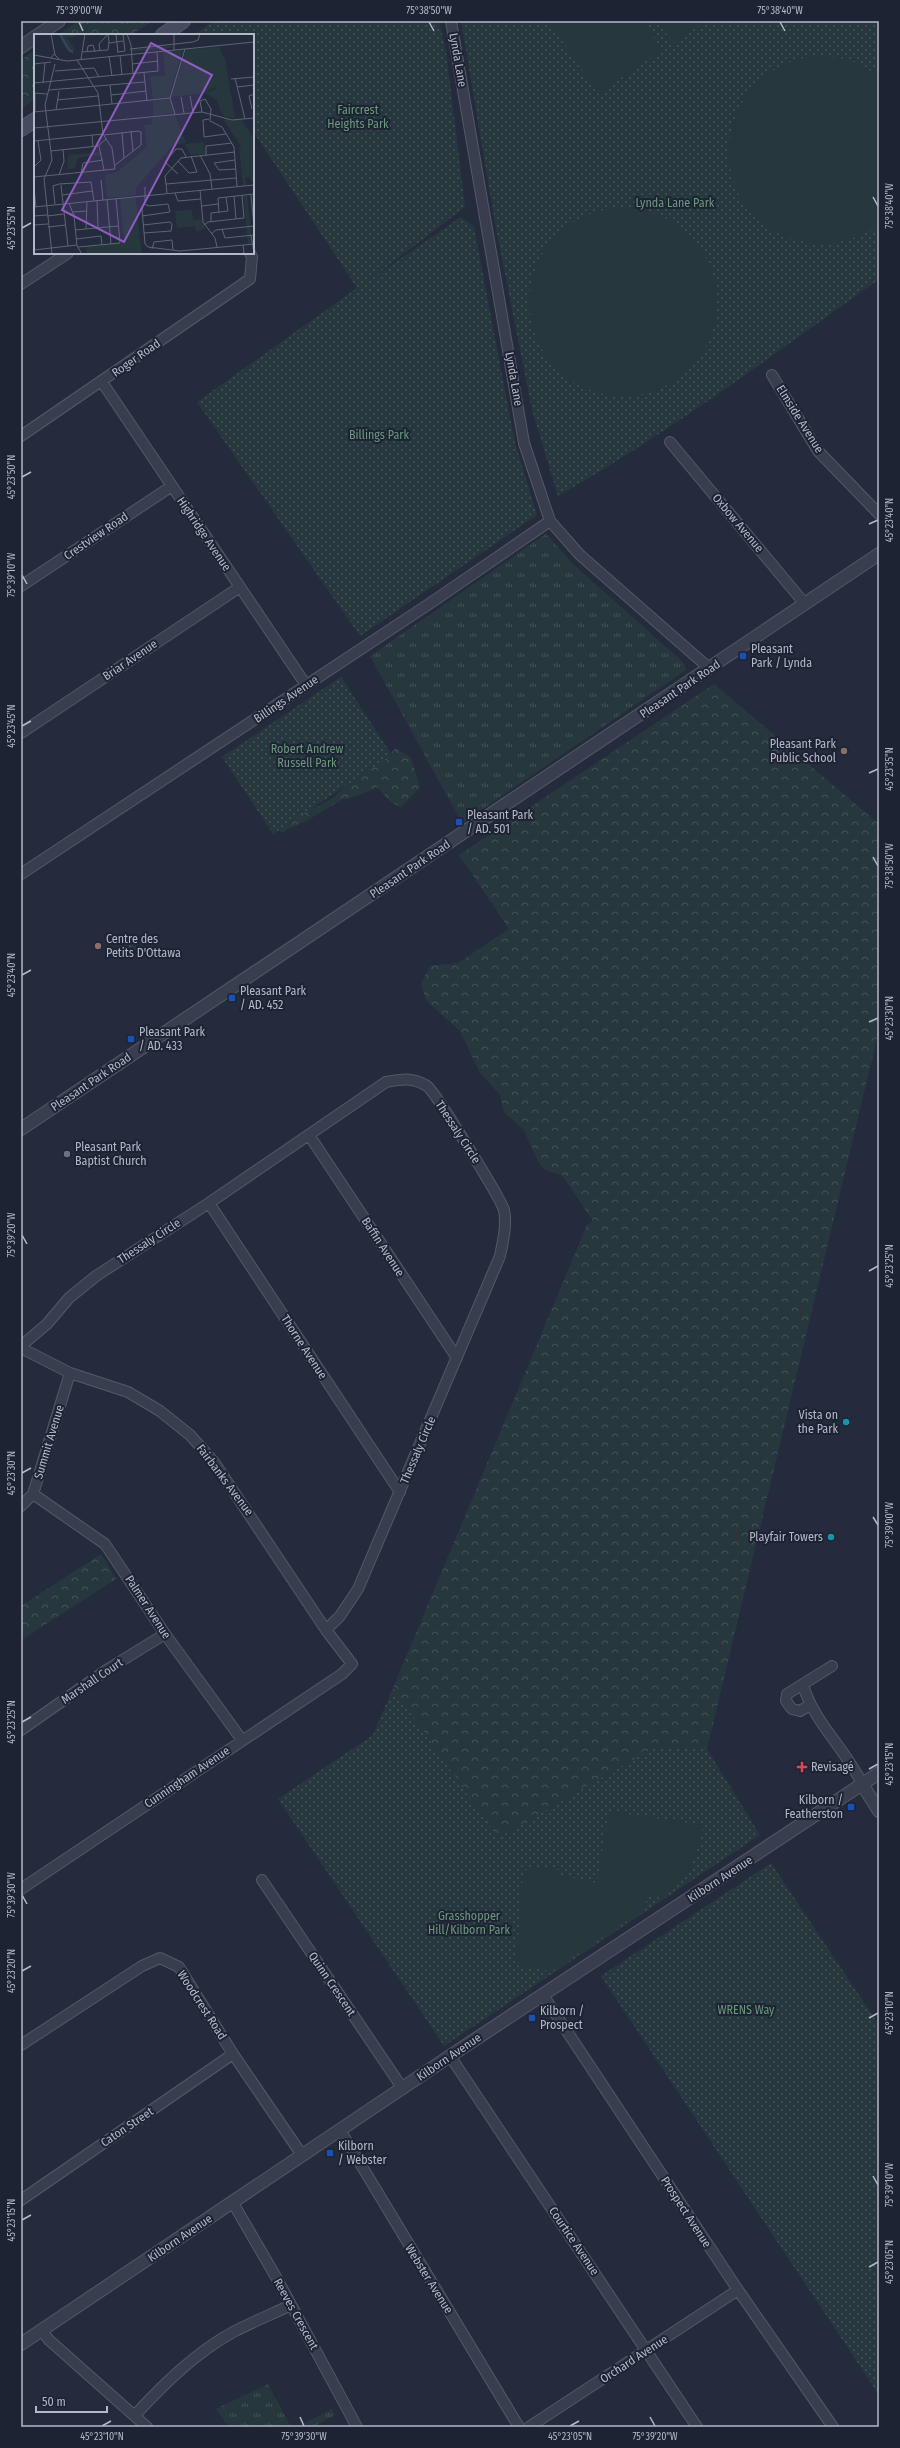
<svg xmlns="http://www.w3.org/2000/svg" width="900" height="2448" font-family="'Fira Sans Condensed',sans-serif">
  <defs>
    <pattern id="grass-tufts" width="24" height="20" patternUnits="userSpaceOnUse"><rect width="24" height="20" fill="#26383e"/><path d="M3 7l-1-3M5 7V3M7 7l1-3M15 17l-1-3M17 17v-4M19 17l1-3" fill="none" stroke="#435359"/></pattern>
    <pattern id="forest-crowns" width="20" height="18" patternUnits="userSpaceOnUse"><rect width="20" height="18" fill="#26383e"/><path d="M2 6a3 3 0 1 1 6 0M12 15a3 3 0 1 1 6 0" fill="none" stroke="#435359"/></pattern>
    <pattern id="park-dots" width="8" height="8" patternUnits="userSpaceOnUse"><rect width="8" height="8" fill="#26383e"/><path d="M2 2h.1M6 6h.1" fill="none" stroke="#435359" stroke-width="1.8" stroke-linecap="round"/></pattern>
  </defs>
  <rect width="100%" height="100%" fill="#242b3d"/>
  <!-- grass -->
  <path fill="url(#grass-tufts)" d="M546 534 574 565 684 663 686 670 462 823 370 656Z
    M268 2384 291 2427H229L216 2409Z
    M332 2409 335 2415 313 2427H297Z"/>
  <!-- forest -->
  <path fill="url(#forest-crowns)" d="M79 21H152L131 35H58Z
    M35 50V99L21 109V60Z
    M714 684 879 824V1030L707 1749 653 1748 498 1838 393 1688 587 1225 593 1221 562 1175 547 1171 540 1165 524 1130 504 1112 500 1095 479 1071 460 1031 426 1000 421 983 430 966 458 963 509 929 459 855Z
    M396 748 411 758 420 787 401 807 392 803 377 787 360 795 341 800 308 820 282 832 274 828 291 812 314 808 335 797 365 763 387 757Z
    M101 1554 116 1579 21 1640V1606Z"/>
  <!-- park -->
  <path fill="url(#park-dots)" d="M214 21H439L446 51 465 207 368 281 461 217 474 227 515 443 537 515 360 636 197 402 357 288 253 131V35H193Z
    M461 21H879V279C774 354 670 432 558 496L532 410 495 223Z
    M341 677 392 755 273 834 222 757Z
    M131 938 138 949 130 954H120L116 948Z
    M393 1688 498 1838 653 1748 707 1749 760 1835 444 2046 278 1799 373 1735Z
    M771 1863 879 2025V2395L601 1976Z"/>
  <!-- garden -->
  <path fill="#26383e" d="M549 21H643L662 50 598 94Z
    M658 21H706L673 43Z
    M813 56 848 59 879 75V224C861 239 836 245 813 243 703 233 699 75 813 56Z
    M529 302a94 94 0 1 1 188 0a94 94 0 1 1-188 0Z
    M613 1812 703 1825C697 1859 690 1878 661 1898L647 1894 645 1909 552 1971 515 1965 522 1900 518 1899 525 1871 531 1866 559 1870V1875L597 1883 608 1815Z"/>
  <g fill="none" stroke-linecap="round" stroke-linejoin="round">
    <defs>
      <path id="minor" d="M451 21 524 443 550 521 580 555 709 668
        M21 284 68 253
        M772 375 818 451 879 514
        M102 382 306 685
        M21 436 250 279 252 257 250 253
        M670 442 805 604
        M21 586 172 486
        M21 733 240 587
        M21 874 432 602 550 521
        M309 1135 457 1358
        M209 1203 400 1492
        M21 1346 47 1324 69 1298 96 1276 209 1203 386 1082C402 1079 412 1077 427 1086 434 1090 501 1199 504 1210 507 1225 503 1241 500 1256L358 1589 340 1616 326 1630
        M21 1348 70 1373 128 1392 160 1411 190 1435 214 1462 326 1630 352 1664 342 1674 21 1889
        M33 1494 105 1544 165 1634 242 1740
        M21 1506 33 1494 70 1373
        M803 1685C814 1723 846 1749 862 1784
        M810 1705 800 1711 792 1709 786 1701 787 1694 832 1666
        M21 1730 108 1669 165 1634
        M262 1880 403 2089
        M543 1995 738 2290 833 2427
        M21 2045 142 1966 160 1958 179 1967 233 2054 302 2155
        M450 2056 697 2427
        M340 2130 519 2427
        M21 2200 233 2054
        M233 2203 276 2277 357 2427
        M42 2331 49 2340 147 2427
        M135 2415C165 2383 196 2352 235 2331 253 2322 272 2314 291 2305
        M529 2427 738 2290"/>
      <path id="tertiary" d="M38 35 59 21
        M21 47 35 37
        M21 1129 879 554
        M862 1784 879 1811
        M21 2344 450 2056 879 1773"/>
      <path id="secondary" d="M163 35 183 21
        M21 129 35 120"/>
    </defs>
    <!-- minor casing -->
    <use href="#minor" stroke="#535968" stroke-width="12"/>
    <!-- tertiary casing -->
    <use href="#tertiary" stroke="#535968" stroke-width="14"/>
    <!-- secondary casing -->
    <use href="#secondary" stroke="#535968" stroke-width="16"/>
    <!-- minor -->
    <use href="#minor" stroke="#383e4d" stroke-width="10"/>
    <!-- tertiary -->
    <use href="#tertiary" stroke="#383e4d" stroke-width="12"/>
    <!-- secondary -->
    <use href="#secondary" stroke="#464c60" stroke-width="14"/>
  </g>
  <!-- ticks -->
  <path fill="none" stroke="#b4b9c9" stroke-width="1.5" d="M79 22 83 31M429 22 434 31M780 22 785 31M873 197 878 206M22 228 31 223M22 477 31 472M869 524 878 520M22 575 27 584M22 726 31 721M869 773 878 769M873 857 878 866M22 975 31 970M869 1022 878 1018M22 1235 27 1244M869 1271 878 1266M22 1473 31 1468M873 1517 878 1525M22 1722 31 1717M869 1769 878 1764M22 1895 27 1904M22 1971 31 1966M869 2018 878 2013M873 2176 878 2185M22 2220 31 2215M869 2267 878 2262M300 2417 304 2426M650 2417 655 2426M102 2426 111 2421M570 2426 579 2421"/>
  <!-- markers -->
  <g fill="#1a4fb4" stroke="#1d2332" stroke-width="1.5">
    <rect x="739" y="652" width="8" height="8" rx="2"/>
    <rect x="455" y="818" width="8" height="8" rx="2"/>
    <rect x="228" y="994" width="8" height="8" rx="2"/>
    <rect x="127" y="1035" width="8" height="8" rx="2"/>
    <rect x="847" y="1803" width="8" height="8" rx="2"/>
    <rect x="528" y="2014" width="8" height="8" rx="2"/>
    <rect x="326" y="2149" width="8" height="8" rx="2"/>
  </g>
  <g fill="#8d6e63" stroke="#1d2332" stroke-width="1.5">
    <circle cx="844" cy="751" r="4"/>
    <circle cx="98" cy="946" r="4"/>
  </g>
  <circle fill="#6b7280" stroke="#1d2332" stroke-width="1.5" cx="67" cy="1154" r="4"/>
  <g fill="#0f9aa8" stroke="#1d2332" stroke-width="1.5">
    <circle cx="846" cy="1422" r="4"/>
    <circle cx="831" cy="1537" r="4"/>
  </g>
  <path fill="#e0444e" stroke="#1d2332" stroke-width="1.5" d="M800 1761h4v4h4v4h-4v4h-4v-4h-4v-4h4z"/>
  <g text-anchor="middle" stroke-width="4" stroke-linejoin="round" paint-order="stroke">
    <!-- street labels -->
    <g font-size="12" fill="#b4b9c9" stroke="#1d2332">
      <text transform="translate(458 60) rotate(80)" y="4">Lynda Lane</text>
      <text transform="translate(136 358) rotate(-35)" y="4">Roger Road</text>
      <text transform="translate(514 379) rotate(80)" y="4">Lynda Lane</text>
      <text transform="translate(800 419) rotate(58)" y="4">Elmside Avenue</text>
      <text transform="translate(738 523) rotate(50)" y="4">Oxbow Avenue</text>
      <text transform="translate(204 534) rotate(56)" y="4">Highridge Avenue</text>
      <text transform="translate(96 536) rotate(-34)" y="4">Crestview Road</text>
      <text transform="translate(130 660) rotate(-34)" y="4">Briar Avenue</text>
      <text transform="translate(680 689) rotate(-34)" y="4">Pleasant Park Road</text>
      <text transform="translate(286 699) rotate(-34)" y="4">Billings Avenue</text>
      <text transform="translate(410 869) rotate(-34)" y="4">Pleasant Park Road</text>
      <text transform="translate(91 1082) rotate(-34)" y="4">Pleasant Park Road</text>
      <text transform="translate(458 1132) rotate(57)" y="4">Thessaly Circle</text>
      <text transform="translate(149 1241) rotate(-33)" y="4">Thessaly Circle</text>
      <text transform="translate(383 1247) rotate(57)" y="4">Baffin Avenue</text>
      <text transform="translate(304 1347) rotate(57)" y="4">Thorne Avenue</text>
      <text transform="translate(49 1442) rotate(-73)" y="4">Summit Avenue</text>
      <text transform="translate(418 1450) rotate(-67)" y="4">Thessaly Circle</text>
      <text transform="translate(225 1480) rotate(53)" y="4">Fairbanks Avenue</text>
      <text transform="translate(148 1607) rotate(57)" y="4">Palmer Avenue</text>
      <text transform="translate(92 1681) rotate(-34)" y="4">Marshall Court</text>
      <text transform="translate(187 1777) rotate(-34)" y="4">Cunningham Avenue</text>
      <text transform="translate(720 1879) rotate(-33)" y="4">Kilborn Avenue</text>
      <text transform="translate(332 1984) rotate(56)" y="4">Quinn Crescent</text>
      <text transform="translate(202 2005) rotate(57)" y="4">Woodcrest Road</text>
      <text transform="translate(449 2057) rotate(-34)" y="4">Kilborn Avenue</text>
      <text transform="translate(127 2127) rotate(-34)" y="4">Caton Street</text>
      <text transform="translate(686 2212) rotate(57)" y="4">Prospect Avenue</text>
      <text transform="translate(180 2238) rotate(-34)" y="4">Kilborn Avenue</text>
      <text transform="translate(574 2241) rotate(56)" y="4">Courtice Avenue</text>
      <text transform="translate(429 2279) rotate(58)" y="4">Webster Avenue</text>
      <text transform="translate(296 2314) rotate(61)" y="4">Reeves Crescent</text>
      <text transform="translate(634 2359) rotate(-33)" y="4">Orchard Avenue</text>
    </g>
    <!-- park labels -->
    <g font-size="12" fill="#6b997c" stroke="#1d2332">
      <text x="358" y="114">Faircrest<tspan x="358" dy="14">Heights Park</tspan></text>
      <text x="675" y="207">Lynda Lane Park</text>
      <text x="379" y="439">Billings Park</text>
      <text x="307" y="753">Robert Andrew<tspan x="307" dy="14">Russell Park</tspan></text>
      <text x="469" y="1920">Grasshopper<tspan x="469" dy="14">Hill/Kilborn Park</tspan></text>
      <text x="746" y="2014">WRENS Way</text>
    </g>
    <!-- poi labels -->
    <g font-size="12" fill="#b4b9c9" stroke="#1d2332" text-anchor="start">
      <text x="751" y="653">Pleasant<tspan x="751" dy="14">Park / Lynda</tspan></text>
      <text x="836" y="748" text-anchor="end">Pleasant Park<tspan x="836" dy="14">Public School</tspan></text>
      <text x="467" y="819">Pleasant Park<tspan x="467" dy="14">/ AD. 501</tspan></text>
      <text x="106" y="943">Centre des<tspan x="106" dy="14">Petits D'Ottawa</tspan></text>
      <text x="240" y="995">Pleasant Park<tspan x="240" dy="14">/ AD. 452</tspan></text>
      <text x="139" y="1036">Pleasant Park<tspan x="139" dy="14">/ AD. 433</tspan></text>
      <text x="75" y="1151">Pleasant Park<tspan x="75" dy="14">Baptist Church</tspan></text>
      <text x="838" y="1419" text-anchor="end">Vista on<tspan x="838" dy="14">the Park</tspan></text>
      <text x="823" y="1541" text-anchor="end">Playfair Towers</text>
      <text x="811" y="1771">Revisagé</text>
      <text x="843" y="1804" text-anchor="end">Kilborn /<tspan x="843" dy="14">Featherston</tspan></text>
      <text x="540" y="2015">Kilborn /<tspan x="540" dy="14">Prospect</tspan></text>
      <text x="338" y="2150">Kilborn<tspan x="338" dy="14">/ Webster</tspan></text>
    </g>
  </g>
  <!-- overview -->
  <g transform="translate(34 34)">
    <rect width="220" height="220" fill="#242b3d"/>
    <path d="M135 65 140 79 119 82V67ZM205 113 208 114 212 151H209ZM210 162H213L218 209 214 210Z" fill="#26383e"/>
    <path d="M24 0H42V3L33 4 40 14 39 19 32 15ZM138 12V14L98 18V15ZM184 15 191 25 201 84 191 83 186 76 183 66 171 59 181 55ZM141 81 152 109 139 111 102 154 84 152 83 138 113 113 110 91 118 90 117 84ZM68 118V121L44 124 41 134 34 135 33 139 34 121Z" fill="#26383e"/>
    <path d="M186 13 194 46 170 59 137 63 152 16ZM149 16 135 63 119 65 116 43 131 41 129 18ZM170 108 171 120 157 121 151 110ZM83 138 84 152H98L102 154V161L73 164 71 141ZM102 164 105 198H109L105 199 108 220H53L52 213 90 208 86 165ZM158 176 159 186 167 185 171 194 163 198 160 192 143 194 141 177Z" fill="#26383e"/>
    <path d="M161 49a7 7 0 1 1 14 0a7 7 0 1 1-14 0ZM142 52a7 7 0 1 1 14 0a7 7 0 1 1-14 0ZM189 85 208 86 220 106V150L215 143H211L208 114ZM85 155 89 159 93 155 99 159 95 162 83 163 81 161Z" fill="#26383e"/>
    <path fill="none" stroke="#384464" stroke-width="2" d="M26 0 35 16 39 18"/>
    <path fill="none" stroke="#5e6475" stroke-width="1" d="M17 0 21 21M82 0 84 19M93 0 97 11 99 40M140 1V16M75 9 89 7M96 15 159 8 164 6 166 0M66 17 65 10 74 0 75 8M48 18 74 16 75 8M53 18 54 12 59 11 61 18M84 18 91 17 89 0M0 21 33 27 220 8M86 21 88 41M75 22 78 42M17 24 20 20 25 25M47 25 51 0M0 30 17 28M98 30 124 27M21 37 60 34 65 43M110 39 113 67M201 44 211 85M197 45 220 43M0 49 124 37 123 18M9 49 11 29M76 51 78 70M203 53 220 51M15 56 111 48M0 59 13 60M1 59V78M77 61 112 57M156 62 159 78M147 63 150 79M23 66 64 62M218 75 215 62 220 60M22 76 25 57M0 78 136 64M168 78 166 67 171 65 177 75 176 87 188 93 200 113 203 152M141 80 136 64 151 15M175 85 169 86 170 103 192 100M0 94 168 78 198 86 220 84M97 97 99 117M88 98 90 124M58 101 59 113M70 101 104 97 107 98V111L80 132M0 107 69 100M65 112 70 136M17 117 64 112 72 105M166 121 176 140 178 155M172 121V112L198 109M201 126 180 129 185 136 202 135M144 127 155 139 163 138 157 122M0 133 7 126 4 107M47 139 49 129 69 126M144 140 131 128 142 115H148L152 123M25 141 30 127 29 116M0 143 81 135 78 114 69 100 64 59 43 26M67 146 69 166M132 150 202 144M27 151 34 212M111 153V167L108 175 111 210 114 213 146 217 220 210M0 154 2 173M166 156 169 188 181 204 183 213M133 159 131 142 147 124 201 118M141 159 144 167 167 165M28 161 58 157M217 161 220 192M200 162 202 185M73 165 77 210M63 166 64 194M35 169 40 182 43 212 48 220M21 170 19 152 25 150 57 148 60 167M168 172 184 170M0 173 220 151M39 178 53 177M185 179 184 164 220 160M0 182 13 181M13 182 30 180M108 182 136 178 134 170 115 172 110 170M177 188V179L194 177 192 163M0 191 14 190M109 191 136 188 138 190 137 197 110 199M170 191 174 188 210 184 208 162M14 193 32 191M52 195 53 167M188 195 191 204 220 201M41 196 84 192M177 200 182 196 220 192M217 201 220 219M42 205 67 202 68 211M44 213 86 209 82 164M118 215 120 208 138 206 139 216M0 216 43 211M18 220 10 145 18 126 11 71 21 30M206 220 210 219 209 211"/>
    <path fill="#8f5dc2" fill-opacity="0.15" stroke="#8f5dc2" stroke-width="2" d="M117 9 178 41 90 208 28 176Z"/>
    <rect width="220" height="220" fill="none" stroke="#b4b9c9" stroke-width="2"/>
  </g>
  <!-- border -->
  <rect width="900" height="2448" fill="none" stroke="#1d2332" stroke-width="44"/>
  <!-- scale -->
  <path d="M36 2406v6h71v-6" fill="none" stroke="#b4b9c9" stroke-width="2"/>
  <text x="42" y="2406" font-size="12" fill="#b4b9c9" stroke="#1d2332" stroke-width="3" paint-order="stroke">50 m</text>
  <rect x="22" y="22" width="856" height="2404" fill="none" stroke="#b4b9c9" stroke-width="1.5"/>
  <g font-size="10" text-anchor="middle" fill="#b4b9c9">
    <text x="79" y="14">75°39'00"W</text>
    <text x="429" y="14">75°38'50"W</text>
    <text x="780" y="14">75°38'40"W</text>
    <text transform="translate(889 206) rotate(-90)" y="4">75°38'40"W</text>
    <text transform="translate(11 228) rotate(-90)" y="4">45°23'55"N</text>
    <text transform="translate(11 477) rotate(-90)" y="4">45°23'50"N</text>
    <text transform="translate(889 520) rotate(-90)" y="4">45°23'40"N</text>
    <text transform="translate(11 575) rotate(-90)" y="4">75°39'10"W</text>
    <text transform="translate(11 726) rotate(-90)" y="4">45°23'45"N</text>
    <text transform="translate(889 769) rotate(-90)" y="4">45°23'35"N</text>
    <text transform="translate(889 866) rotate(-90)" y="4">75°38'50"W</text>
    <text transform="translate(11 975) rotate(-90)" y="4">45°23'40"N</text>
    <text transform="translate(889 1018) rotate(-90)" y="4">45°23'30"N</text>
    <text transform="translate(11 1235) rotate(-90)" y="4">75°39'20"W</text>
    <text transform="translate(889 1266) rotate(-90)" y="4">45°23'25"N</text>
    <text transform="translate(11 1473) rotate(-90)" y="4">45°23'30"N</text>
    <text transform="translate(889 1525) rotate(-90)" y="4">75°39'00"W</text>
    <text transform="translate(11 1722) rotate(-90)" y="4">45°23'25"N</text>
    <text transform="translate(889 1764) rotate(-90)" y="4">45°23'15"N</text>
    <text transform="translate(11 1895) rotate(-90)" y="4">75°39'30"W</text>
    <text transform="translate(11 1971) rotate(-90)" y="4">45°23'20"N</text>
    <text transform="translate(889 2013) rotate(-90)" y="4">45°23'10"N</text>
    <text transform="translate(889 2185) rotate(-90)" y="4">75°39'10"W</text>
    <text transform="translate(11 2220) rotate(-90)" y="4">45°23'15"N</text>
    <text transform="translate(889 2262) rotate(-90)" y="4">45°23'05"N</text>
    <text x="102" y="2440">45°23'10"N</text>
    <text x="304" y="2440">75°39'30"W</text>
    <text x="570" y="2440">45°23'05"N</text>
    <text x="655" y="2440">75°39'20"W</text>
  </g>
</svg>
